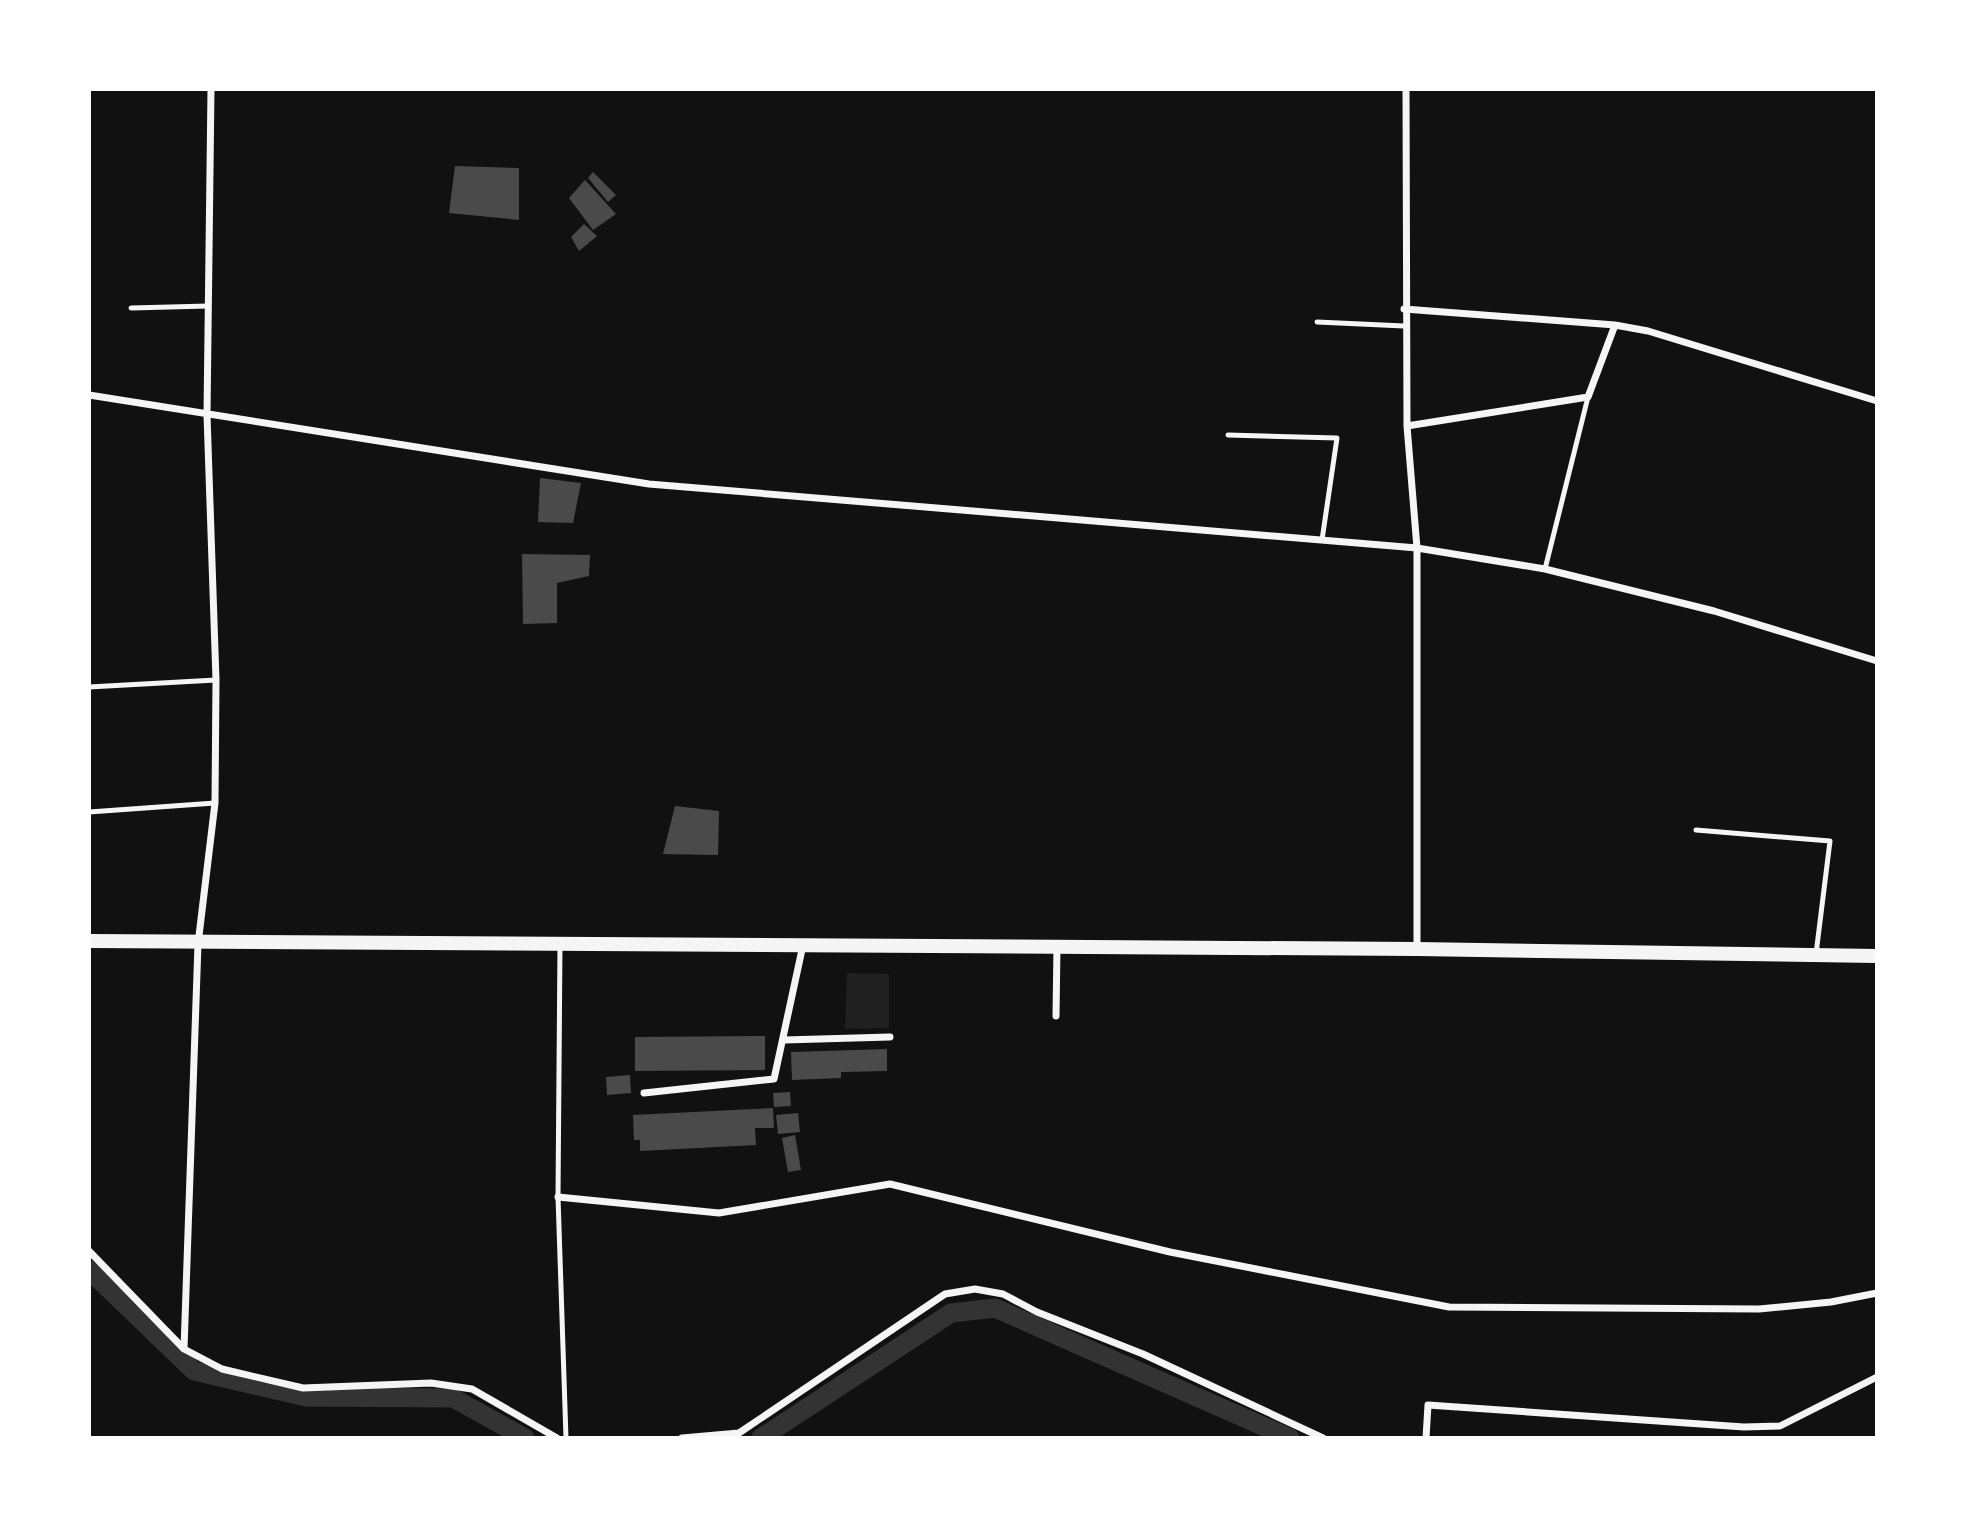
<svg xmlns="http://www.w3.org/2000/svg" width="1966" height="1527" font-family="Manrope,sans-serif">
  <rect width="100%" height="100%" fill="#111"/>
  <!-- green -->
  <path fill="#202020" d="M847 973 889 974V1028L845 1029Z"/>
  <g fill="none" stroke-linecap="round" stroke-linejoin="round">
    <!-- canal -->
    <path stroke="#333" stroke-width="19" d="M89 1270 194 1371 306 1397 453 1398 525 1438
      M761 1438 951 1313 995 1308 1290 1438"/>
  </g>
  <!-- building -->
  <path fill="#4a4a4a" d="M455 166 519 168V220L449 213Z
    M593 172 616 195 608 202 588 178Z
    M585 180 616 214 593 230 569 198Z
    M584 224 597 236 579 251 571 237Z
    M540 478 581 483 573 523 538 522Z
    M522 554 590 555 589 576 557 583V623L523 624Z
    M675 806 719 811 718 855 663 854Z
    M765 1036V1070L635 1071V1037Z
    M887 1049V1071L841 1072V1078L792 1080 791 1052Z
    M630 1075 631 1093 607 1095 606 1077Z
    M790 1092 791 1106 774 1107 773 1093Z
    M773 1108 774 1128H755L756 1145 640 1151V1140H634L633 1115Z
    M798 1113 800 1132 778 1134 776 1115Z
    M795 1135 801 1170 788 1172 782 1138Z"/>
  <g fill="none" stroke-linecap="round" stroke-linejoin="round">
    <!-- service -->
    <path stroke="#f5f5f5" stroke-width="5" d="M131 308 208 306
      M1317 322 1404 326
      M1228 435 1337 438 1322 540
      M1545 569 1588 397
      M89 687 216 680
      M89 812 215 803
      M1696 830 1830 841 1816 954
      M560 944 558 1197 566 1438"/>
    <!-- minor -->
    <path stroke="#f5f5f5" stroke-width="7" d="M1406 89 1407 426 1417 548V949
      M1404 309 1615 325 1648 331 1877 401
      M89 395 649 484 1417 548 1545 569 1714 611 1877 661
      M1407 426 1588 397 1615 325
      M1056 1016 1057 947
      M784 1040 890 1037
      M644 1093 774 1079 803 945
      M558 1197 719 1213 890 1184 1170 1252 1449 1307 1759 1309 1831 1302 1877 1293
      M89 1251 184 1349 222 1369 303 1388 431 1383 472 1389 557 1438
      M184 1349 198 944 215 803 216 680 207 415 211 89
      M682 1438 739 1433 945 1294 975 1289 1003 1294 1037 1312 1143 1354 1323 1438
      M1426 1438 1428 1405 1744 1427 1780 1426 1877 1377"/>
    <!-- secondary -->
    <path stroke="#f5f5f5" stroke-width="14" d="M89 941 1417 949 1877 956"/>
  </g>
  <!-- border -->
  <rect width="1966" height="1527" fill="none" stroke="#ffffff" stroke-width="182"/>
</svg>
